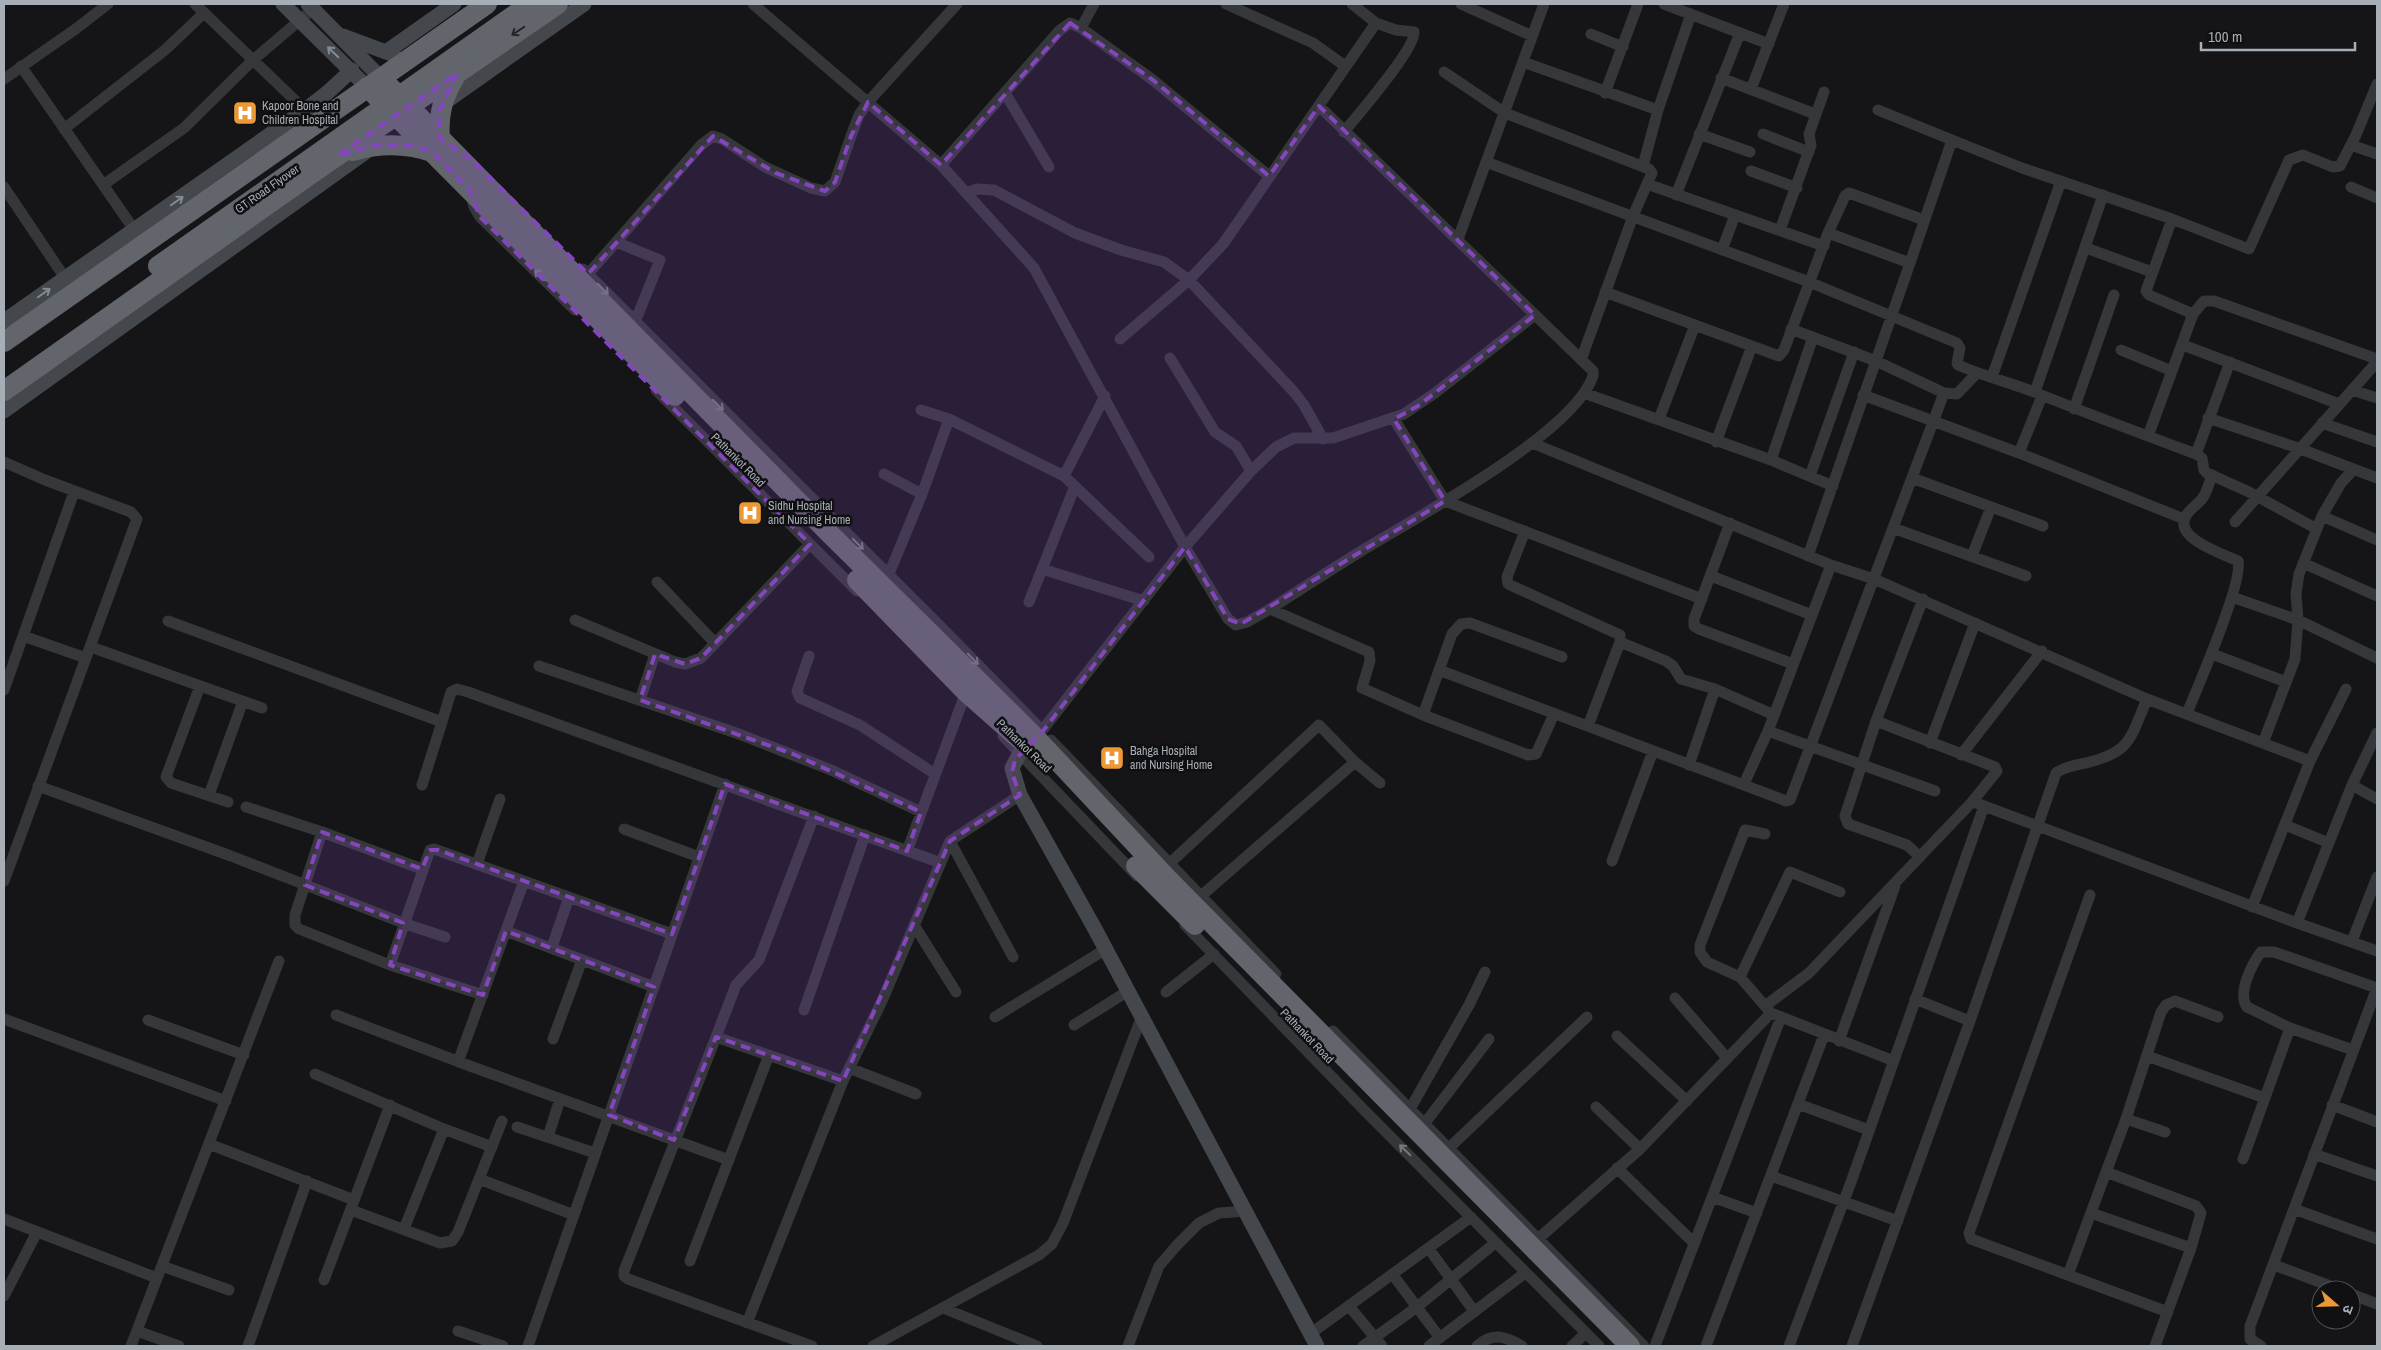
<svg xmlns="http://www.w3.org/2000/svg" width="2381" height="1350" font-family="'Archivo Narrow','Noto Sans Devanagari',sans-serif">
  <rect width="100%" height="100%" fill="#151517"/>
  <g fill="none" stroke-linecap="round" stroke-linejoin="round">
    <!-- street -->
    <path stroke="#36373b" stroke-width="11" d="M195 4 305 110
      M753 4 941 165 1034 268 1185 547 1228 619 1236 625 1247 622 1270 609C1301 589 1332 569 1363 550 1417 517 1574 433 1593 376V371L1319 106
      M1226 4 1313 43 1345 66
      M1461 4 1532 36
      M1664 4 1769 44
      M1081 28 1094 4
      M1591 34 1623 47
      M1523 62 1658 110
      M21 66 135 231
      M1444 72 1505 113 1649 169 1652 173 1647 184 1824 246
      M1721 78 1815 114
      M4 79 77 28 108 4
      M1751 89 1784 4
      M1005 93 1049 167
      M1605 93 1638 4
      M1878 110 1952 140
      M64 129 165 50 204 13
      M1344 132C1357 116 1416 48 1414 32L1396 30 1376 23
      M1699 134 1750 152
      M1763 134 1809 152
      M2351 145 2377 154
      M1486 162 1809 282 1957 343 1960 348 1957 363 1958 365C1983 376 2009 382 2034 392 2088 414 2142 434 2196 454L2202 458 2204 470 2207 473 2249 492 2317 529
      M941 165 1060 30 1070 23 1081 28 1153 80 1269 176
      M1643 166 1658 110 1691 14
      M1751 171 1797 188
      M103 185 184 128 253 60 313 9
      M4 187 65 278
      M2351 187 2377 198
      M966 193 977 189 994 190 1075 233 1121 250 1164 262 1189 280 1294 392 1304 405 1323 439
      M1676 195 1740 33
      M471 196 474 207 480 217 575 310
      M2172 219 2146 291 2149 295 2193 314
      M1780 230 1811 145 1809 134 1824 92
      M1828 233 1845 196 1849 193 1924 220
      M1458 239 1544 4
      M616 242 660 260 635 322
      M2086 248 2152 272
      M1722 250 1735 215
      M583 269 941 627 1039 727
      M588 274 701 145 713 136 722 139 765 167 811 188 825 191 835 182 851 136 859 115 868 102 957 4
      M1605 292 1779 356 1784 350 1828 233 1910 263 1952 140 2022 168 2172 219 2249 249 2289 160 2303 155 2333 167 2340 166 2356 135 2377 84
      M1791 329 1876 361 1944 393
      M1120 339 1189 280 1223 244 1376 23 1352 4
      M2183 345 2339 404
      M2121 350 2172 371
      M1170 358 1215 432 1236 446 1251 471
      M1581 360 1633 216 1647 184
      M1992 377 2061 181
      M656 390 857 591
      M2352 390 2377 398
      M2035 392 2103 195
      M1584 393 1771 460 1833 486
      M1863 395 2019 453 2184 519
      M2074 409 2114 295
      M921 410 949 419
      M2208 418 2298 448 2377 478
      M1394 419 1445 501 1702 599
      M1659 419 1695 325
      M2322 423 2377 442
      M2148 436 2193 314 2204 301H2214L2377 359
      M1716 442 1752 346
      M1532 443 1831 565 1874 579 2147 699 2310 761
      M2019 453 2042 396
      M2196 454 2230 362
      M1771 460 1813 337
      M4 462 45 480 131 512 137 519 4 881
      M884 474 922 494
      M1064 476 1105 396
      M1810 476 1854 352
      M1912 478 2043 526
      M2322 516 2377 540
      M2235 522 2377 362
      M1730 523 1694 619V626L1699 629 1793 664
      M1893 528 2026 576
      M1525 531 1507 577 1508 584 1620 635V642L1588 726
      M1808 556 1910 263
      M1972 556 1991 507
      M2303 563 2377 596
      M1042 569 1144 601
      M889 574 922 494 949 419 1064 476 1149 557
      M1711 576 1812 615
      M657 582 715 643
      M2232 597 2298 620 2377 658
      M1029 602 1075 486
      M1270 609 1369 652 1370 661 1362 688 1423 715 1528 755 1536 754 1554 714
      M575 620 675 662 685 664 701 658 810 544
      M168 621 442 722 451 692 457 689 468 692 941 863
      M23 636 86 658
      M1620 642 1666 661 1673 666 1681 679 1715 689 1774 715
      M91 647 262 708
      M2212 654 2286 682
      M809 656 797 691 800 698 860 725 935 774
      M539 666 739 734 831 770 921 812
      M1439 670 1786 801 1790 800 1944 393 1957 394 1976 374
      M200 686 166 777 171 783 228 802
      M4 690 74 492
      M640 700 655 654
      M2187 713C2197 689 2244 580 2238 561 2223 554 2176 539 2185 518 2188 510 2196 506 2201 500 2207 494 2209 483 2212 475
      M1423 715 1452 634 1461 624 1470 623 1562 657
      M1768 731 1935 791
      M1003 736 1137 876
      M1037 737 1185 547 1251 471 1276 447 1294 438H1333L1404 414 1435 393 1535 315
      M1051 740 1276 974
      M1930 743 1975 623
      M2263 743 2295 659 2298 620 2296 594 2299 574 2322 516 2341 483 2354 469
      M1961 755 2042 651
      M1689 765 1715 689
      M1744 784 1768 731 1831 565
      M422 785 442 722
      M2352 785 2377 799
      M38 786 231 856 403 923 445 937
      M209 795 243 701
      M1976 803 2297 923 2377 951
      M246 807 322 832 422 869
      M2285 825 2329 843
      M624 829 699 857
      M322 832 295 915V925L299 929 390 965 483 995
      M1765 834 1745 830 1700 945V952L1707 962 1740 977 1771 1013 1894 1061
      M950 841 1013 957
      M907 851 966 692
      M1920 857 1907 845 1848 824 1845 816 1876 721 1923 599
      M1612 861 1653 751
      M1170 863 1319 725 1355 762 1380 783
      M477 864 500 799
      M1201 896 1355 762
      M2252 907 2310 761 2346 689
      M2297 923 2352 785 2377 733
      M914 925 956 992
      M1185 925 1365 1111 1599 1346
      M506 931 654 987
      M2352 941 2377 877
      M552 947 569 897
      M390 965 430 850 434 849 672 934
      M1740 977 1790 872 1840 892
      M1166 992 1214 954
      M1675 998 1727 1058
      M1915 999 1970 1021
      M1765 1006 1809 973 1972 802 1997 771 1995 767 1876 721
      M804 1010 865 835
      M336 1015 470 1066 729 1160
      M995 1017 1106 949
      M4 1019 226 1101
      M148 1020 244 1055
      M1074 1025 1128 991
      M1333 1031 1644 1346
      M1617 1036 1687 1101
      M716 1037 736 985 759 960 814 816
      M553 1039 582 960
      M1839 1041 1895 886
      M2353 1050 2290 1028 2247 1007C2237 993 2252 964 2261 952H2274L2377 988
      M2147 1056 2265 1098
      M458 1062 524 881
      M849 1068 916 1094
      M315 1074 444 1129 492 1147
      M1798 1104 1869 1130
      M2332 1105 2377 1122
      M1596 1107 1640 1149
      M1410 1109 1469 1005 1485 972
      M2126 1119 2165 1132
      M1425 1123 1489 1039
      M517 1127 595 1153
      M548 1137 560 1099
      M209 1144 354 1200
      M1449 1148 1587 1017
      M2314 1154 2377 1176
      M2243 1159 2290 1028
      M1617 1168 1694 1243
      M2106 1172 2126 1119 2161 1012 2166 1005 2175 1001 2218 1017
      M1771 1176 1898 1221
      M479 1179 574 1215
      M1712 1197 1757 1213
      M2294 1209 2377 1239
      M351 1210 440 1243 452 1241 458 1232 502 1121
      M2091 1213 2191 1248
      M4 1219 157 1278
      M404 1229 444 1129
      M1539 1238 1640 1149 1771 1013
      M1429 1249 1474 1311
      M690 1261 769 1055
      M2274 1265 2341 1290
      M162 1266 229 1290
      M1393 1275 1440 1338
      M2068 1275 1971 1239 1969 1233 2090 895
      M324 1280 390 1105
      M2351 1294 2377 1304
      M4 1296 37 1232
      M1349 1306 1382 1346
      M943 1308 1037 1346
      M747 1323 843 1081 882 1001 950 841 1020 795
      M137 1331 179 1346
      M458 1331 503 1346
      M1310 1334 1471 1217
      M131 1346 279 961
      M248 1346 307 1181
      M528 1346 725 784
      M812 1346 628 1279 624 1276V1271L716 1037 843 1081
      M873 1346 1039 1255 1052 1244 1063 1223 1142 1016
      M1128 1346 1159 1266 1178 1244 1199 1223 1219 1213 1246 1211
      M1363 1346 1417 1307 1495 1243
      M1429 1346 1525 1273
      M1477 1346C1492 1332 1505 1336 1522 1346
      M1572 1346 1586 1333
      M1655 1346 1781 1017
      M1706 1346 1824 1035
      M1789 1346 1851 1182 1984 806
      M1852 1346 1970 1021 2056 773C2064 767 2076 765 2086 763 2131 752 2130 739 2147 699
      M2155 1346 2191 1248 2201 1213 2196 1206 2106 1172 2068 1275 2168 1312
      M2261 1346 2250 1339V1326L2377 988"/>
    <!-- secondary -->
    <path stroke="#44474b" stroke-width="15" d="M283 4 367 87
      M308 4 381 78
      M343 36 394 55
      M386 52 454 4
      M441 105 584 4
      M4 321 305 110 327 93 352 70
      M4 411 370 149
      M1036 738 1020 753 1012 768 1020 795 1095 929 1317 1346"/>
    <!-- highway -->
    <path stroke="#62666c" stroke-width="20" d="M381 78 829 533 1036 738 1169 880 1630 1346
      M367 87 675 396
      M440 138C438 114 443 97 455 77
      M353 151C380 143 405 143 432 152
      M4 342 487 4
      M4 391 321 167 558 4
      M857 580 966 692 1018 738
      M1136 866 1195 925"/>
    <!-- highway-bridge -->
    <path stroke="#62666c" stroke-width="20" d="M158 266 530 4"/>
  </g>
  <!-- one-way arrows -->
  <defs><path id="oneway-shaft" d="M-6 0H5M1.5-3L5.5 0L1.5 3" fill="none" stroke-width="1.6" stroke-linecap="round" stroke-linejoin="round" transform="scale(1.25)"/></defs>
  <use stroke="#242628" href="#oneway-shaft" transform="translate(518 31) rotate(146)"/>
  <g stroke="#848a91">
    <use href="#oneway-shaft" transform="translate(333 52) rotate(-136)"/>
    <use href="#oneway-shaft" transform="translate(177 201) rotate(-35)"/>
    <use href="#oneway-shaft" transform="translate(44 293) rotate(-35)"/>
  </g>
  <g stroke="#74787f">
    <use href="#oneway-shaft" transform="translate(540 275) rotate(-136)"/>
    <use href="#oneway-shaft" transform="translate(603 289) rotate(45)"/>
    <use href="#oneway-shaft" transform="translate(718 405) rotate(45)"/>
    <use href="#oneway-shaft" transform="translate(858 544) rotate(45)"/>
    <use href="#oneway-shaft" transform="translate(973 659) rotate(46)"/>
    <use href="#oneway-shaft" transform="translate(1405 1150) rotate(-136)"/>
  </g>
  <!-- marked area -->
  <path fill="#8446bd" fill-opacity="0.2" stroke="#8446bd" stroke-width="4" stroke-dasharray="10 6" stroke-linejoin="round" d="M1070 23 1153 80 1269 176 1319 106 1535 315 1418 406 1394 419 1445 501 1241 624 1228 619 1185 547 1043 731 1015 760 1012 773 1020 795 950 841 843 1081 716 1037 674 1140 609 1115 654 987 506 931 483 995 390 965 403 923 305 885 322 832 422 869 430 850H438L672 934 725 784 907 851 921 812 793 754 640 700 655 654 685 664 701 658 810 544 480 217 469 190 432 152 415 146 376 145 337 156 457 73 440 110V138L471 159 588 274 713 136 776 173 825 191 835 182 851 136 868 102 941 165Z"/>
  <!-- icons -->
  <defs>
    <symbol id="hospital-square" viewBox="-11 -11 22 22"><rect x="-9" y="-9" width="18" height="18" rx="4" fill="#ed9837" stroke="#101012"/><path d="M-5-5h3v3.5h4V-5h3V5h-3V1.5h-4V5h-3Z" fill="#fff"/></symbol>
  </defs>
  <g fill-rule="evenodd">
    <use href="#hospital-square" x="231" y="99" width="28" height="28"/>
    <use href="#hospital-square" x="736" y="499" width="28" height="28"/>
    <use href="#hospital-square" x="1098" y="744" width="28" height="28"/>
  </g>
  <g text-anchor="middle" stroke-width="5" stroke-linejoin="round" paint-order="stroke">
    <!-- poi labels -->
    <g font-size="12" fill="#a7aeb6" stroke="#101012" text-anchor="start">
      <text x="262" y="110">Kapoor Bone and<tspan x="262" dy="14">Children Hospital</tspan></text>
      <text x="768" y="510">Sidhu Hospital<tspan x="768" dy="14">and Nursing Home</tspan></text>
      <text x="1130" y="755">Bahga Hospital<tspan x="1130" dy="14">and Nursing Home</tspan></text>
    </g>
    <!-- street labels -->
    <g font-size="12" fill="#a7aeb6" stroke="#101012">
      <text transform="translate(267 189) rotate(-35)" y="4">GT Road Flyover</text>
      <text transform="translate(738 460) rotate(45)" y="4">Pathankot Road</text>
      <text transform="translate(1024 746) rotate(44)" y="4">Pathankot Road</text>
      <text transform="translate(1307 1036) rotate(46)" y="4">Pathankot Road</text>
    </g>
  </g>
  <!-- border -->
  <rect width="2381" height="1350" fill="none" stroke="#a7aeb6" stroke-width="10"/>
  <!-- north arrow -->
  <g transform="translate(2336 1305) rotate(110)"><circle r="24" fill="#101012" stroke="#4c4f54"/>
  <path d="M0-4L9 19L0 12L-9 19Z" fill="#ed9837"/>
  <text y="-8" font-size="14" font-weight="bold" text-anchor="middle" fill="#a7aeb6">उ</text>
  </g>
  <!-- scale -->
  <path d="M2201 42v8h154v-8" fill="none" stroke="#a7aeb6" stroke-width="2.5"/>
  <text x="2208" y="42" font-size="15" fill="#a7aeb6" stroke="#101012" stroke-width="4" paint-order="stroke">100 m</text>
</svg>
